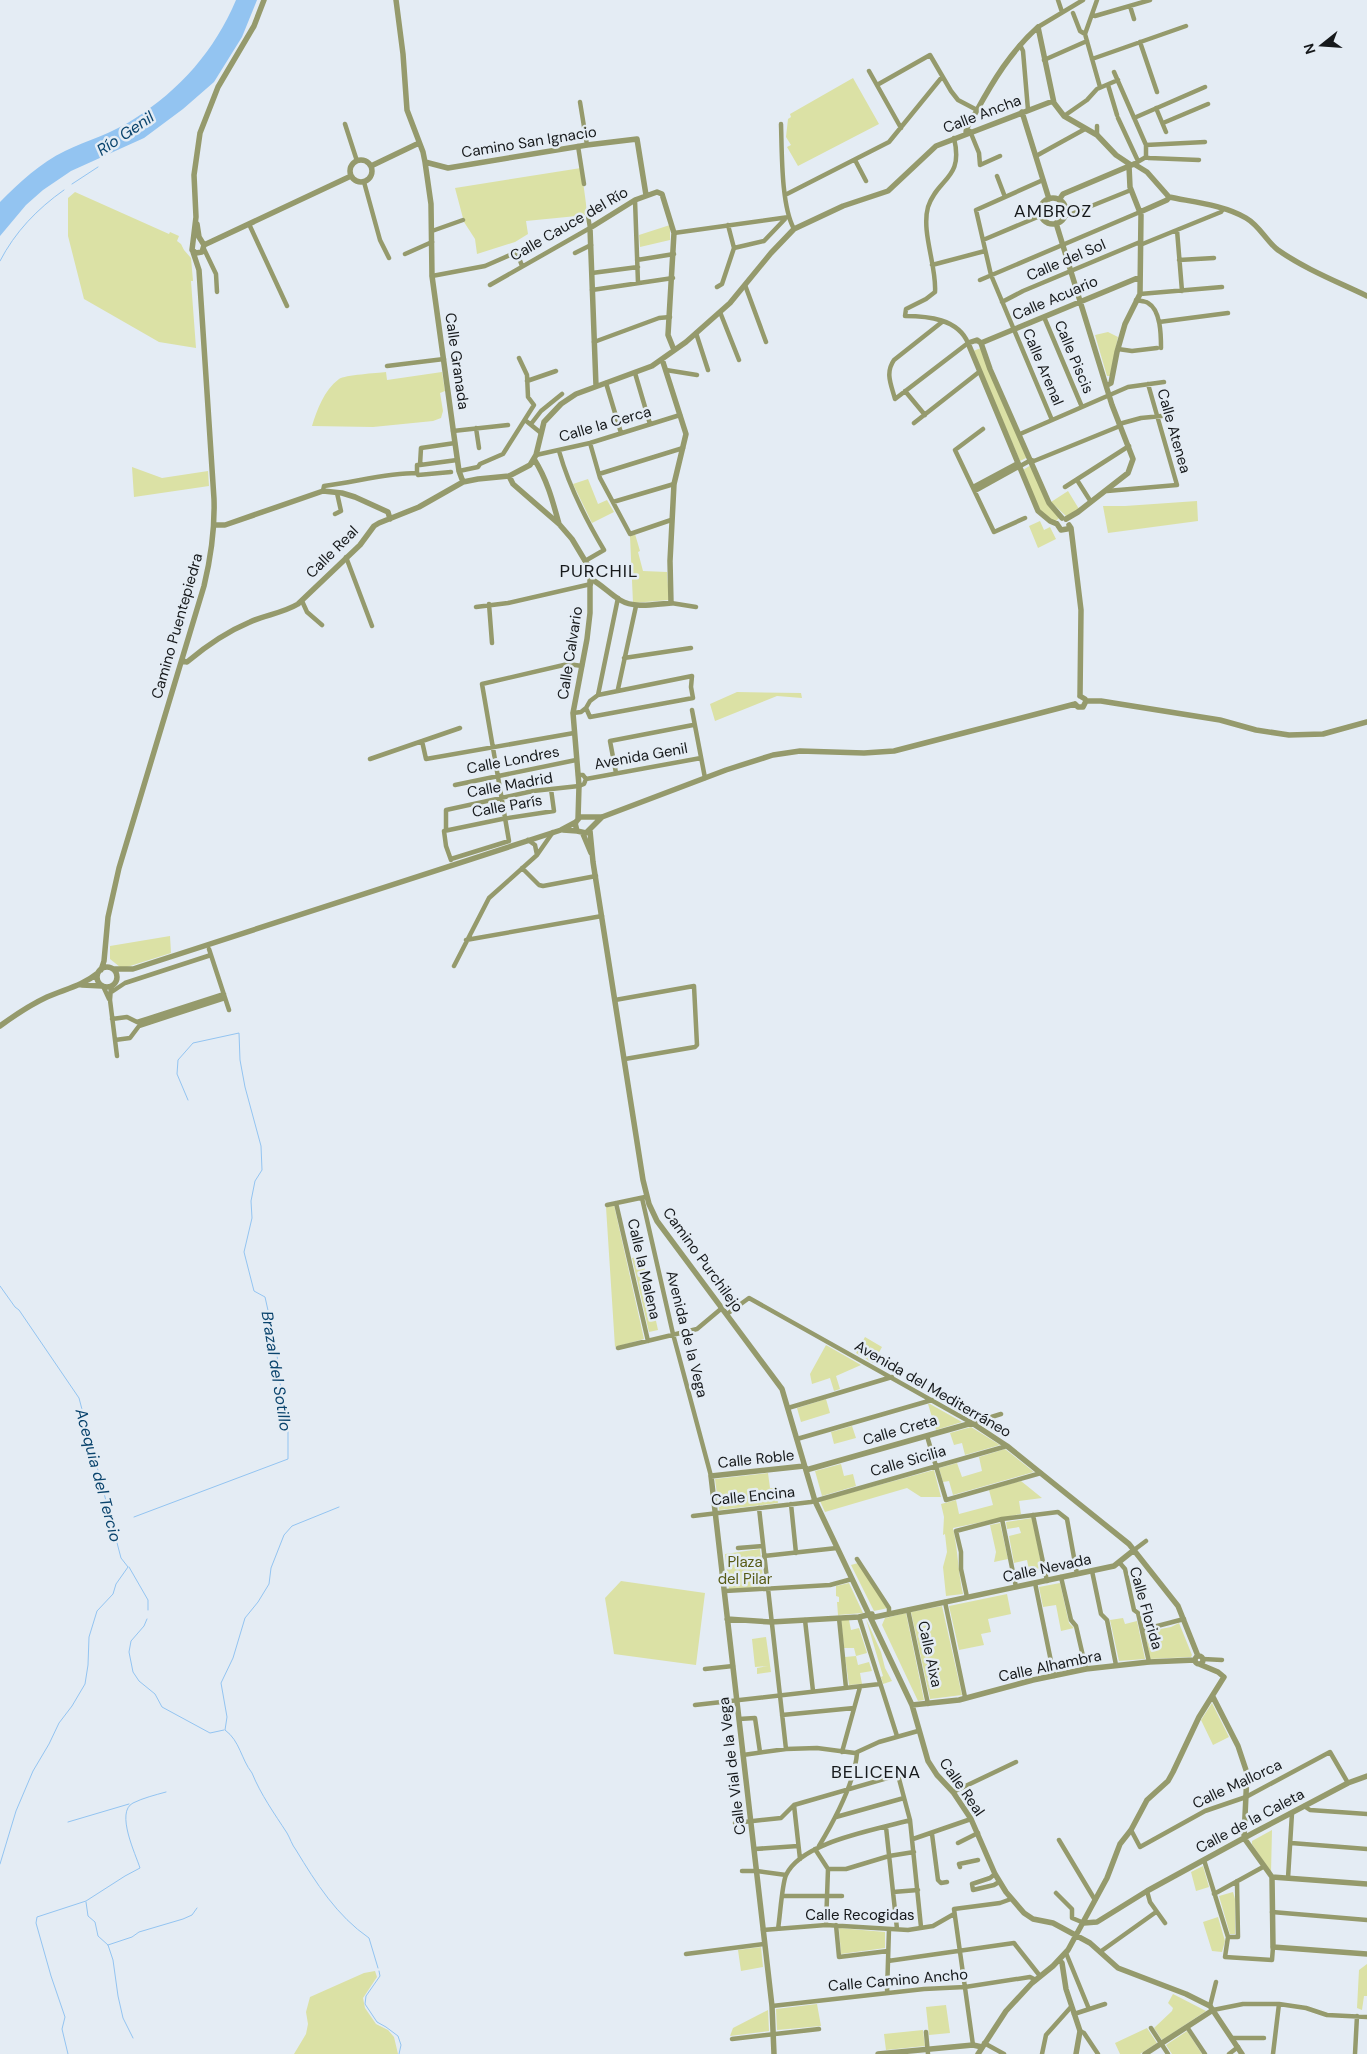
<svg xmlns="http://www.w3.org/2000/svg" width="1367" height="2054" font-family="'DM Sans',sans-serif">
  <rect width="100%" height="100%" fill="#e4ecf4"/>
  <!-- green -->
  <path fill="#dbe1a5" d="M853 78 879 124 798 166 787 147 791 145 786 137 788 119 791 117 790 114Z
    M581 168C583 184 586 199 587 215L526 221 528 234 515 242 477 254 475 239 464 222 455 188Z
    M75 192 169 234 170 232 179 236 177 241 181 244 184 250 191 258 193 281H191L196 348 159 342 84 299 68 236V198Z
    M670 225V240L640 247 639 235Z
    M1108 332 1118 337 1110 376H1107L1095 335Z
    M981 348 1028 457 1020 461 973 351Z
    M386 372 387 380 442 372 445 391 440 393 443 411 441 418 433 421 373 427 312 426C317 410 324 390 339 379 345 375 377 373 386 372Z
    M1031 465 1059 518 1055 522 1039 510 1023 470Z
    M132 467 162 478 208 471 209 486 134 497Z
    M588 479 598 504 607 500 614 512 592 523 573 484Z
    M1068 491 1079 509 1066 516 1051 502Z
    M1197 501 1198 521 1108 533 1103 506H1125Z
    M1040 521 1044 530 1050 527 1056 539 1038 548 1029 526Z
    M635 534 640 551 638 552 643 571 667 572 669 600 633 603 630 536Z
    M737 692 801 693 802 698 777 696 715 721 710 704Z
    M170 936 171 953 127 967H120L110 959V946Z
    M614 1205 644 1339 615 1347 606 1207Z
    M642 1256 658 1330 649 1332 632 1258Z
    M865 1337 882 1347 873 1363 856 1353Z
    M826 1345 861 1365 836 1376 840 1389 834 1391 830 1378 812 1384 810 1374Z
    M826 1399 830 1413 801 1422 797 1408Z
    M928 1404H930L962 1422 936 1430Z
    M852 1426 856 1438 834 1444 831 1432Z
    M971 1427 1000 1445 965 1455 962 1443 954 1445 950 1433Z
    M1005 1449 1034 1472 953 1495 949 1481 943 1482 939 1468 957 1463 962 1477 982 1471 979 1457Z
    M841 1464 844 1476 853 1474 856 1486 822 1496 815 1471Z
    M934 1470 941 1497H921L907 1488 825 1512 820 1501Z
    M768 1473 770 1488H776L778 1503 719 1510 715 1479Z
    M1021 1481 1042 1498 1019 1501 1021 1514 953 1528C958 1550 958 1572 963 1594L946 1596 943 1567 947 1552 945 1534 943 1535 944 1517 941 1504 956 1500 959 1514 993 1505 989 1490Z
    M1032 1518 1042 1568 1029 1570 1027 1560 1014 1563 1009 1536 1021 1533 1019 1527 1007 1529 1006 1522Z
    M1000 1523 1008 1559 994 1562 996 1552 990 1525Z
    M760 1549 764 1587 729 1589 725 1554Z
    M858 1563 888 1608 874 1611 851 1565Z
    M621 1581 705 1593 696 1665 614 1654 605 1598Z
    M849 1583 863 1613 838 1615 837 1602H839V1597L836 1596V1586Z
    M1060 1583 1069 1623 1074 1628 1061 1631 1056 1605 1043 1607 1039 1587Z
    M1007 1594 1011 1614 988 1619 991 1632 981 1634 984 1645 959 1650 949 1606Z
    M942 1606 962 1695 930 1699 911 1612Z
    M906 1613 924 1700 918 1701 882 1625 885 1618Z
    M1123 1618 1125 1624 1137 1621 1145 1659 1119 1661 1110 1620Z
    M866 1619 881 1652 885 1668 892 1681 883 1684 881 1677 883 1676Z
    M841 1620H849L851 1630 859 1628 867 1653 856 1656 858 1665 869 1662 872 1671 860 1673 862 1684 849 1685 845 1657 856 1656 854 1648H844Z
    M1179 1623 1192 1655 1191 1657 1150 1659 1145 1632 1171 1627Z
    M766 1637 771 1672 757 1674V1668L768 1666 755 1667 752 1639Z
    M1212 1703 1229 1737 1213 1745 1201 1720Z
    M1272 1830 1271 1873 1252 1844V1841Z
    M1203 1866 1209 1887 1196 1891 1191 1872Z
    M1233 1892 1235 1899V1934H1230L1219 1896Z
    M1218 1917 1225 1941 1222 1952 1212 1951 1203 1922Z
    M839 1928 885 1932V1948L841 1954Z
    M761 1947 763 1967 741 1971 738 1950Z
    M1367 1964V1996H1364L1362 2010 1357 2008 1359 1970Z
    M375 1971 377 1977 363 1998 365 2008 376 2024 388 2030 394 2037 398 2054H294L306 2034 308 2024 306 2012 310 1997 364 1973Z
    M1173 1994 1206 2011 1162 2040 1154 2028 1172 2011 1173 2008 1168 2003Z
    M817 2004 821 2026 777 2030 776 2009Z
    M946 2005 950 2033 929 2035 926 2007Z
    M768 2010 769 2031 730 2036 733 2028Z
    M1147 2028 1157 2043 1140 2054H1120L1115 2043Z
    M923 2030 925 2046 886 2050 884 2034Z
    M1187 2031 1202 2054H1172L1166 2045Z"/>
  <!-- water -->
  <path fill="#93c4f1" d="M236 0H257L242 37 214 82 183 109 144 138 71 171 43 190 26 205 0 236V202C20 182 40 163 65 151 88 140 113 133 134 119 180 90 215 50 236 0Z"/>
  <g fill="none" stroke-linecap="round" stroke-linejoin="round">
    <!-- stream -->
    <path stroke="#93c4f1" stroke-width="1" d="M72 184 98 167
      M0 261C15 232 37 209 64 190
      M0 1286 15 1307 19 1310 79 1398 121 1558 128 1567 116 1584 113 1594 97 1611 89 1637 88 1665 85 1684 72 1706 59 1723 49 1744 33 1771 16 1811 0 1864
      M339 1507 292 1526 284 1535 271 1568 269 1584 258 1602 245 1618 233 1658 221 1683 227 1717 225 1730C240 1741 241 1759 252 1773 261 1795 274 1813 287 1833 290 1838 292 1845 296 1850 316 1883 337 1916 369 1938L378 1968
      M134 1517 288 1459V1431L282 1400 276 1346 265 1297 254 1291 244 1252 252 1218 251 1201 255 1181 262 1170 261 1146 245 1087 240 1060 239 1033 193 1043 178 1060 177 1074 188 1100
      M129 1567 148 1600V1610
      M147 1619 144 1626 131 1641 129 1652 133 1672 139 1681 155 1694 162 1707 210 1733 224 1730
      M68 1822 129 1804
      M86 1902 88 1916 95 1922 98 1936 108 1945 113 1960 118 1996 123 2018 133 2038
      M108 1945 132 1937 139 1932 183 1919 192 1915 197 1908
      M379 1971 380 1976 366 1996 365 2004 377 2022 386 2027 398 2036 401 2045 399 2054
      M68 2054 62 2029 65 2017 51 1976 36 1923 37 1917 86 1901 125 1876 140 1868C136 1855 115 1812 133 1803 143 1798 155 1795 166 1792"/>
    <!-- minor -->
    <path stroke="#959a6c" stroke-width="4.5" d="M1058 0 1062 12
      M1130 6 1134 19
      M1073 13 1080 31 1085 34 1100 87
      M1093 15 1095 16 1150 0
      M1038 27 1083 0
      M1085 34 1097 0
      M1140 42 1157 92
      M1020 45 1023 51 1028 110
      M1092 59 1186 26
      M1044 60 1087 41
      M869 71 901 128
      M1114 72 1146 145V157L1134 164
      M877 85 930 55 951 91 958 100 977 110
      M1108 85 1117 115
      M580 102 587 145
      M1156 108 1166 132
      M1064 116 1087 100 1097 89 1118 80
      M1118 118 1138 161
      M1134 118 1205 87
      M1163 123 1208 104
      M345 124 357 161
      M781 124C782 153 781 205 794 229
      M1097 126V135
      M970 131 979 153 980 165 1000 156
      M1146 145 1205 142
      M578 146 584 184
      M1036 156 1085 129
      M1146 157 1149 158 1199 160
      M855 160 866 181
      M997 176 1005 197
      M1043 180 976 210 991 275 1052 420
      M364 182 380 240 389 258
      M785 195 889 142 942 77
      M635 200 638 283
      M1064 217 1131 190
      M249 224 287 306
      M728 225 734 248
      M1177 230 1182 291
      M432 231 463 220
      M674 233 789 217
      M983 240 1040 216
      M1140 245 1221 212 1223 209
      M204 249 216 274 217 292
      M575 253 591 245
      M405 254 432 242
      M637 260 674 254
      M1179 260 1214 258
      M932 265 985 251
      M592 273 638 267
      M432 276 485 266 517 252 522 266
      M980 280 1140 212
      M490 285 590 228 588 216
      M745 285 766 342
      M717 287 722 284 734 248 764 241 785 219
      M592 290 673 278
      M1140 294 1222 287
      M1136 300C1140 301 1145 301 1148 303 1161 310 1161 336 1161 348
      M1002 302 1023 291 1140 242
      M720 312 739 360
      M1044 317 1082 407
      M942 322 894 360C885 373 891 384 895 399L968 343C958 319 928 316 905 316L906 309 926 299 935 292C937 267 921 232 928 207 938 177 964 180 954 138
      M1159 322 1228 313
      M696 333 708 370
      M594 342 659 318 670 317
      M1118 349 1132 351 1157 348
      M387 366 444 359
      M666 370 697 375
      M635 373 650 424
      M527 381 556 371
      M606 383 621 433
      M905 391 925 415
      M525 420 541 433
      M914 423 979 372
      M531 424 541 411 562 394
      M1119 424 1141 418 1172 415
      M476 428 479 448
      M983 429 955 450 994 532 1025 518
      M453 431 508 425
      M1020 434 1128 387 1164 382
      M590 443 600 478 630 534 671 520
      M559 451C569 487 585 518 604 550L585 561
      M536 455 590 443 680 415
      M420 465 457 460
      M459 471 478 467 480 464 503 454 534 405 528 397 527 375 519 358
      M417 473V465H420L421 448 455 443
      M599 474 683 448
      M1077 480 1091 502
      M973 487 1016 464 1020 465
      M1065 487 1129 446
      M323 491 324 486C356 482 386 473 417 473L418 475 451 472
      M975 491 1031 460 1034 461 1120 426
      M1107 491 1177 485 1148 384
      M613 502 674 484
      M335 514 341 511 337 493
      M346 557 372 626
      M302 601 307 612 322 625
      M671 603 696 607
      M489 604 492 643
      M476 607 508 603 591 584
      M624 658 691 648
      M692 676 691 687 693 698 590 717 586 708 590 701 598 695Z
      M618 689 636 606
      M598 695 618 598
      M692 710 705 778
      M573 713 581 712 586 708
      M422 741 426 759 574 733
      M370 759 460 728
      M616 773 610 741 693 725
      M578 775H583L586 779 701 758
      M455 785 576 760
      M446 830V810L533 791 579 786 584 784 586 779
      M528 840 535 845 537 855
      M451 859 509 841 482 684 568 664 582 666
      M451 860 446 846 444 831 502 819 554 811 551 789
      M522 868 539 885 543 886 596 876
      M466 940 602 916
      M209 949 229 1010
      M454 966 489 898 537 855 553 832
      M103 986 109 999
      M111 987 110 1000 117 1056
      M110 993 125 983 211 955
      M615 1000 694 986 697 1045 695 1047 625 1059
      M112 1019 127 1017 137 1022 224 994
      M115 1040 130 1038 139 1026 225 998
      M642 1198 673 1334 711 1476
      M616 1203 648 1341
      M607 1205 645 1197
      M727 1314 749 1298 972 1423 1001 1414
      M618 1348 697 1329 722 1308
      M788 1408 892 1377
      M927 1436 946 1500 1041 1473
      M797 1439 932 1400
      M791 1504 796 1553
      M759 1508 786 1749
      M1033 1515 1047 1581
      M693 1516 811 1502 1007 1446
      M1002 1519 1016 1587
      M738 1548 763 1546
      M1134 1550 1146 1541
      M764 1556 837 1548
      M857 1559 889 1608V1614
      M1119 1562 1125 1569 1134 1610 1138 1613 1149 1662
      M1092 1571 1101 1614 1107 1620 1116 1665
      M1061 1577 1071 1620 1076 1626 1086 1669
      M1035 1583 1054 1676
      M725 1591 830 1585 852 1579
      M967 1597 961 1569V1552L956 1531 1002 1519 1058 1512 1067 1519 1077 1574
      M945 1602 965 1697
      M908 1610 928 1704
      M859 1617 897 1736
      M839 1618 846 1688
      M805 1620 813 1691
      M1142 1630 1184 1619
      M1203 1659 1222 1660
      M705 1669 733 1666
      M695 1705 880 1684
      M782 1715 854 1708
      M739 1719 755 1718 760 1752
      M842 1752 860 1687
      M743 1755 786 1749 817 1748 855 1753 879 1742 918 1731
      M953 1792 1016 1762
      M794 1805 800 1859
      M1304 1806 1310 1810 1367 1814
      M836 1817 904 1798
      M735 1823 781 1818 794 1805 898 1775 910 1820 921 1927
      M886 1827 897 1929
      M1131 1830 1140 1847 1205 1811 1246 1797 1330 1752 1348 1783
      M932 1834 938 1880 941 1883 947 1882
      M913 1839 971 1819
      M1059 1840 1095 1900
      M958 1843 978 1833
      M1291 1843 1367 1849
      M819 1846C834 1821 855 1781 857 1753
      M755 1849 798 1846
      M815 1849 828 1869 826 1925
      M1204 1860 1228 1937 1225 1957 1272 1960 1273 1947
      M960 1867 959 1864 978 1860
      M828 1869H846L889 1856 914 1852
      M742 1871H757L786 1875
      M995 1874 990 1878 972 1884 973 1890 994 1885 999 1882
      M1288 1878 1292 1813
      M1147 1891 1150 1902 1165 1923
      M893 1892 918 1890
      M1056 1893 1072 1909V1918L1084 1923
      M1214 1894 1263 1867
      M783 1896H842
      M1272 1912 1367 1920
      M836 1925 839 1957 888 1951
      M778 1929C780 1917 782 1884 786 1875 802 1841 877 1830 910 1820
      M763 1930 826 1925 908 1930 933 1926 954 1914
      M1228 1937H1238L1237 1881
      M1100 1952 1156 1912
      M1066 1953 1089 2009
      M686 1954 764 1944
      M888 1961 1014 1943 1040 1976
      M887 1993 889 1929
      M772 2006 924 1989 965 1987 1030 1977 1036 1980
      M1210 2006 1216 1982
      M1213 2010 1243 2004H1279L1306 2008 1327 2015 1367 2017
      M1074 2014 1105 2004
      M1187 2027 1205 2054
      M1151 2028 1168 2054
      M1080 2031 1084 2033 1098 2054
      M926 2032 928 2054
      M1232 2038H1264
      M732 2039 819 2029
      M984 2043 1004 2054
      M973 2045 954 1909 1000 1903 1011 1899
      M1042 2054 1046 2035 1071 2007
      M1229 2054 1238 2047
      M1273 2054 1279 2004
      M1355 2054 1357 2016"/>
    <!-- tertiary -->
    <path stroke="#959a6c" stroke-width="5.5" d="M396 0 403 54 407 110 423 152 425 162 431 204 432 276 455 443 459 471 463 482
      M1022 112 1049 199
      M966 133C966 126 972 119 976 112 993 81 1011 51 1038 27L1054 103 1064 116 1097 135 1116 155 1131 165
      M350 171a11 11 0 1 1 22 0a11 11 0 1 1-22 0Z
      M425 162 448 168 587 145 637 139 646 195
      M371 166 419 143
      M1169 197C1193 202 1224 205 1246 218 1260 226 1266 241 1278 250 1305 269 1338 282 1367 296
      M1040 211a13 13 0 1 1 26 0a13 13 0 1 1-26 0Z
      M1059 200 1063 194 1134 164 1147 172 1169 197
      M1140 212 1167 200 1169 197
      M1056 223 1112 405 1133 459 1128 473 1078 512 1066 519
      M197 224 199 237 204 245
      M204 245 202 252 196 253 192 250 196 217 194 175 200 133 218 87 254 26 264 0
      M204 245 351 176
      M981 343 1140 277
      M1107 385 1111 383 1117 352 1125 324 1140 294 1141 215 1130 187 1129 166
      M596 386 590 228 635 200 657 192 662 194 674 233 668 335 674 350
      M534 459C547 479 553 502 559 524
      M509 476 513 484 559 524 572 539 590 569V613L587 639 573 713 579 786 578 819
      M1057 524 1050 521 1038 511 968 343 977 340 981 343 990 369 1049 503 1062 518
      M1057 524 1061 530 1067 529
      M214 525H225L323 491 342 493 355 497 388 512 390 519
      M1069 525 1071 528 1081 610 1080 696
      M591 579C602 585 610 594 620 600 635 609 655 604 671 603L670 561 674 484 686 434 662 359
      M182 661 187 662C206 646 226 632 250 622 265 615 283 613 298 604L360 545 374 526 379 523 419 507 463 482 478 479 509 476 530 465 536 455 544 422 561 404 576 394 652 366 686 342 730 303 771 253 794 229 843 206 888 191 936 146 1053 101
      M1080 696 1085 699 1086 701H1101L1220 720 1256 730 1289 735 1323 734 1367 722
      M1075 704 1078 707H1083L1086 701
      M563 830 577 831 586 833 602 817
      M577 831 575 823 580 817H602L726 770 773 755 800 751 864 753 894 751 1075 704
      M590 831 593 862 643 1180 649 1204 657 1221 782 1389 815 1501 912 1705 928 1761 937 1775 953 1792 971 1819 995 1874 1006 1892 1024 1913 1033 1919 1053 1923 1090 1943 1118 1968 1186 1994 1210 2006 1242 2054
      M583 834 591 853
      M97 977a10 10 0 1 1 20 0a10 10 0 1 1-20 0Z
      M113 969H133L561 830 576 822
      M101 970 104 961 108 917 119 868 204 586C211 557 215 530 214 499L199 270 193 252
      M82 985 102 986
      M0 1026C15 1015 30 1005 47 997 65 989 82 986 98 973
      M806 1470 972 1423 1007 1446 1129 1544 1178 1606 1198 1656
      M870 1615 875 1617 1114 1566 1134 1550
      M727 1619 771 1622 859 1617 872 1614
      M1195 1660a4 4 0 1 1 8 0a4 4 0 1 1-8 0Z
      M1213 1697 1238 1746 1247 1773 1244 1838 1272 1877 1273 1947 1367 1954
      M912 1705 959 1700 1033 1680 1086 1669 1149 1662 1195 1660
      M1272 1877 1367 1884
      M1084 1923 1097 1922 1147 1891 1255 1832 1348 1783 1367 1776
      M1059 1960 1062 1963 1066 1989 1080 2031 1076 2054
      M774 2054 772 2006 711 1476 804 1466
      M878 2054 973 2045 982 2047
      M978 2054 1006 2011 1032 1983 1053 1966 1068 1950 1107 1878 1120 1844 1131 1830 1147 1800 1168 1781 1173 1772 1199 1717 1224 1677 1218 1672 1199 1664
      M1145 2054 1213 2010"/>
  </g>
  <g text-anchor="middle" stroke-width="5" stroke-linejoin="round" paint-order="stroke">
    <!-- street labels -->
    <g font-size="15" fill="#16191b" stroke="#e4ecf4">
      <text transform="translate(982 114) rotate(-21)" y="5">Calle Ancha</text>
      <text transform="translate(529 142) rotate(-9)" y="5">Camino San Ignacio</text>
      <text transform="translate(569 224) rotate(-30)" y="5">Calle Cauce del Río</text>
      <text transform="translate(1066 260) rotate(-23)" y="5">Calle del Sol</text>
      <text transform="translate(1055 298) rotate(-23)" y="5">Calle Acuario</text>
      <text transform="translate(1074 357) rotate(67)" y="5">Calle Piscis</text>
      <text transform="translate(457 361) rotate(82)" y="5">Calle Granada</text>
      <text transform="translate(1043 367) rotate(67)" y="5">Calle Arenal</text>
      <text transform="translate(605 424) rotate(-16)" y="5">Calle la Cerca</text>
      <text transform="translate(1174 431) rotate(74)" y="5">Calle Atenea</text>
      <text transform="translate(332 552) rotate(-45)" y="5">Calle Real</text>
      <text transform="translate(177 626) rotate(-74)" y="5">Camino Puentepiedra</text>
      <text transform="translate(570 653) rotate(-81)" y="5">Calle Calvario</text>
      <text transform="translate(641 756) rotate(-10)" y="5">Avenida Genil</text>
      <text transform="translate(513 760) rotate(-11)" y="5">Calle Londres</text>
      <text transform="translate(510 785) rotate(-10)" y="5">Calle Madrid</text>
      <text transform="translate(507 806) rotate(-10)" y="5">Calle París</text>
      <text transform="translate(703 1260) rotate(54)" y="5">Camino Purchilejo</text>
      <text transform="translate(644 1269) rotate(77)" y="5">Calle la Malena</text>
      <text transform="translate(687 1334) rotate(76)" y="5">Avenida de la Vega</text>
      <text transform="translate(933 1389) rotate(30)" y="5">Avenida del Mediterráneo</text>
      <text transform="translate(900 1430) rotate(-16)" y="5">Calle Creta</text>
      <text transform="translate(756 1459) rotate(-6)" y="5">Calle Roble</text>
      <text transform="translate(908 1461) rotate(-16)" y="5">Calle Sicilia</text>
      <text transform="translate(753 1496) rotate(-6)" y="5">Calle Encina</text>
      <text transform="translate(1047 1568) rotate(-12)" y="5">Calle Nevada</text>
      <text transform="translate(1146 1608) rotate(74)" y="5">Calle Florida</text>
      <text transform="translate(930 1654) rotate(78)" y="5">Calle Aixa</text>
      <text transform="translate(1050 1666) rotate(-12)" y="5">Calle Alhambra</text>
      <text transform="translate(732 1766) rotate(-97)" y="5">Calle Vial de la Vega</text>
      <text transform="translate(1237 1784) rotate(-25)" y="5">Calle Mallorca</text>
      <text transform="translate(962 1787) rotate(55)" y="5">Calle Real</text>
      <text transform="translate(1250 1821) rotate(-28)" y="5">Calle de la Caleta</text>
      <text x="860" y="1920">Calle Recogidas</text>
      <text transform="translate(898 1980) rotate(-5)" y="5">Calle Camino Ancho</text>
    </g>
    <!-- park labels -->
    <g font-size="15" fill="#575b15" stroke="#e4ecf4">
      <text x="745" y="1567">Plaza<tspan x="745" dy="17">del Pilar</tspan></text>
    </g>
    <!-- water labels -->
    <g font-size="16" font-style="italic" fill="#0a446d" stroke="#e4ecf4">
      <text transform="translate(125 133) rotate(-34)" y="6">Río Genil</text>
      <text transform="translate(277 1371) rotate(81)" y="6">Brazal del Sotillo</text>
      <text transform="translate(99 1475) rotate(75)" y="6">Acequia del Tercio</text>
    </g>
    <!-- quarter labels -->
    <g font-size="18" letter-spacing="1" fill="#16191b" stroke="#e4ecf4">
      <text x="1053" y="217">AMBROZ</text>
      <text x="599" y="577">PURCHIL</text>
      <text x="876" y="1778">BELICENA</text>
    </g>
  </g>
  <!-- north arrow -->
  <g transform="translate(1322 45) rotate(253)" stroke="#e4ecf4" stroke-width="4" paint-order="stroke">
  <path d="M0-4L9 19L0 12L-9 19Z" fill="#16191b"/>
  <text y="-8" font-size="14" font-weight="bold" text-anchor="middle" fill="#16191b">N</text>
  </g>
</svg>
